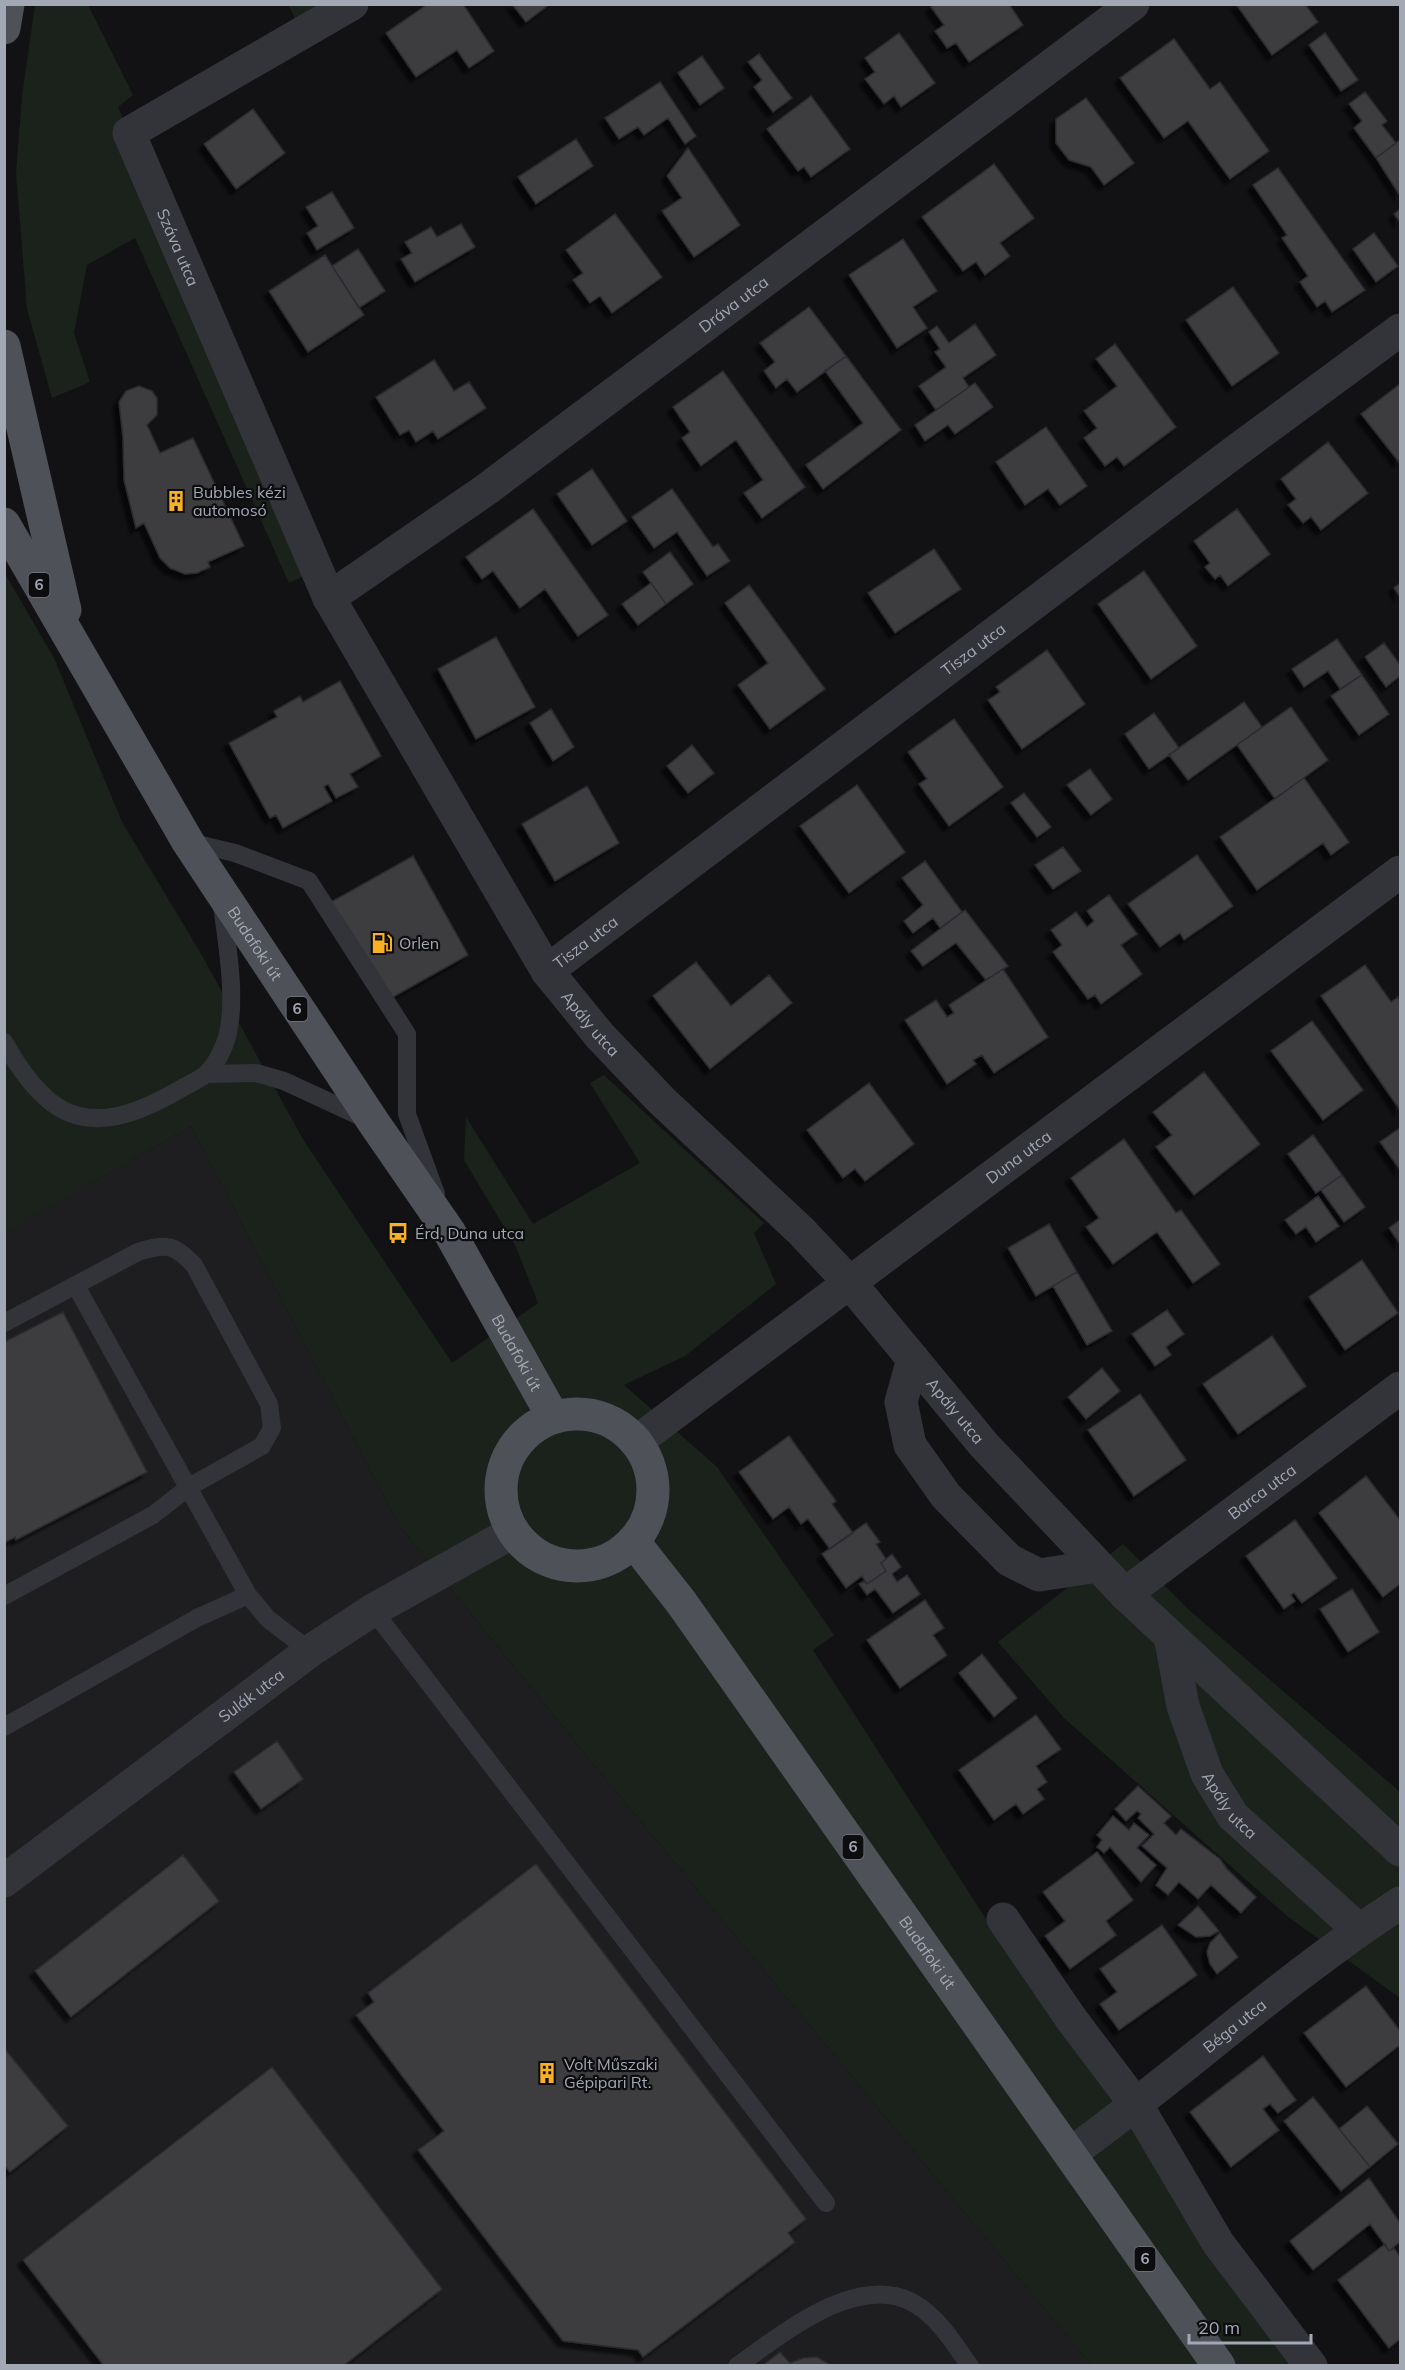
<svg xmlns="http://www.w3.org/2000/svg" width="1405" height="2370" font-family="Mulish,sans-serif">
  <defs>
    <filter id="shadow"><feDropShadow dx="-5.5" dy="5.5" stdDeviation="1.5" flood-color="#0009"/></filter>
  </defs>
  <rect width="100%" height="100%" fill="#121214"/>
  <!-- built -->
  <path fill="#1e1e21" d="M191 1126 399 1525 595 1766 1091 2365H5L4 1232Z"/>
  <!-- green -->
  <path fill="#1a221b" d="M35 5H88L133 95 118 107 317 570 289 583 135 238 87 265 74 333 90 382 52 398 27 309 16 173 22 96Z
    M288 5H352L303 33Z
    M4 572 54 658 122 822 200 952 304 1141 452 1363 538 1303 516 1247 464 1160 466 1117 533 1224 640 1163 590 1083 604 1075 764 1223 754 1233 776 1284 685 1356 624 1385 717 1467 834 1635 813 1650 1033 1992 1113 2098 1302 2365H1091L595 1766 399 1525 191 1126 5 1232Z
    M1123 1544 1189 1610 1400 1792V1998L1287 1916 1064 1718 998 1642Z"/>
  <!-- building -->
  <path fill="#3c3d41" stroke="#2c2c30" stroke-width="1.5" filter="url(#shadow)" d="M428 4H463L494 51 469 68 457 50 416 77 386 33Z
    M512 4H550L526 22Z
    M934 4H1009L1023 25 969 62 956 43 947 48 935 31 944 25 931 7Z
    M1236 4H1305L1318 22 1272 55Z
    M899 33 935 83 901 107 894 96 884 104 865 79 875 72 865 58Z
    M1325 33 1358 80 1341 91 1309 45Z
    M1174 39 1210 89 1220 82 1269 151 1230 179 1188 121 1164 138 1120 78Z
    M759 54 792 98 773 112 754 87 762 80 748 62Z
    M702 56 724 88 700 105 678 73Z
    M660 82 696 136 685 144 668 118 644 135 638 127 619 139 605 118Z
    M1365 92 1387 121 1382 125 1396 143 1376 158 1354 128 1362 121 1349 104Z
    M811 96 850 149 811 177 804 167 798 171 767 129Z
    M1086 98 1134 163 1104 185 1091 167 1069 160 1056 143V119Z
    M253 109 285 153 236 189 204 144Z
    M576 139 593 166 536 204 518 177Z
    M1400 140V196L1376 158Z
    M688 148 740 225 694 257 662 211 682 198 667 176Z
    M994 164 1034 218 1000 243 1010 256 985 275 976 262 963 271 922 217Z
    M1278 168 1365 290 1332 312 1325 301 1317 307 1300 282 1308 276 1282 238 1287 235 1253 185Z
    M332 192 354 228 317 250 307 233 318 226 306 207Z
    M1400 209V222L1394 214Z
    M615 214 662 277 612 313 600 296 590 303 573 280 583 273 566 250Z
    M461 224 475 247 415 282 401 259 412 253 405 242 431 227 437 237Z
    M1374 233 1398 266 1376 282 1353 249Z
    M903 239 937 291 913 307 927 328 897 348 849 275Z
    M358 249 385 291 359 308 332 266Z
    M325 255 364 315 308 352 269 291Z
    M1233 287 1279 353 1232 386 1186 320Z
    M809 307 846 356 797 392 787 379 776 388 764 371 775 362 760 343Z
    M975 324 996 355 963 378 969 387 936 410 919 386 946 367 935 352 940 349 929 332 937 326 949 343Z
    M1115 344 1176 427 1124 466 1117 457 1105 466 1084 438 1097 428 1084 411 1117 386 1096 359Z
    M846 356 901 430 823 489 806 465 863 423 825 371Z
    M434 360 454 391 469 382 486 408 438 439 433 431 416 442 409 430 400 435 376 397Z
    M723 371 805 487 762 518 744 493 763 480 736 440 701 466 682 438 690 432 673 407Z
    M975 383 993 407 955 434 948 425 925 441 915 425Z
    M1400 384V461L1399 462 1361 414Z
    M139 386 152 391 157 398V415L147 425 160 453 193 438 244 546 208 562 210 567 197 573 185 574 170 568 160 558 144 523 136 528 124 480 123 438 119 402 126 391Z
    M1046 427 1087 486 1060 505 1048 489 1025 505 996 462Z
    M1328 442 1368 493 1321 530 1311 517 1303 523 1288 505 1296 499 1281 479Z
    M592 469 627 521 592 545 557 494Z
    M672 489 713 547 718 544 730 561 707 576 677 532 654 548 632 517Z
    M533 509 608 615 578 636 545 589 520 608 493 571 482 579 466 557Z
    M1237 509 1270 554 1228 586 1220 575 1215 579 1205 567 1210 563 1194 541Z
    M934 549 961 589 895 633 868 593Z
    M670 552 693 584 666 604 643 572Z
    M1144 571 1197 646 1151 679 1098 604Z
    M651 583 666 604 638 625 622 604Z
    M1400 583V597L1394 588Z
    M749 585 825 689 770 729 738 685 768 663 725 603Z
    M496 637 535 707 476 739 438 669Z
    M1337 639 1362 675 1340 689 1328 671 1304 687 1292 669Z
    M1384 643 1400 665V676L1386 687 1365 657Z
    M1047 650 1085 704 1022 749 988 700 1000 692 996 687Z
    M1362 675 1389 714 1359 735 1331 696Z
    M340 681 381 756 350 774 358 787 336 798 328 784 324 787 332 801 283 828 276 815 270 818 229 743 277 717 274 711 300 696 303 702Z
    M1244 702 1262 727 1188 780 1169 755Z
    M1291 707 1328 760 1275 799 1237 745Z
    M551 709 574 747 553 761 530 723Z
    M1154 713 1179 748 1149 769 1125 734Z
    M954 719 1003 787 949 826 919 784 927 779 908 752Z
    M692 745 714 773 688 793 667 766Z
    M1090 769 1112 799 1091 815 1067 785Z
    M1304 778 1349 842 1331 855 1323 843 1257 890 1220 837Z
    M857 785 905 852 849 893 800 826Z
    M587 786 619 843 555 881 522 824Z
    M1024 793 1051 827 1037 837 1011 803Z
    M1063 847 1081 871 1053 889 1035 865Z
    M1197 855 1233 906 1184 940 1180 933 1160 947 1128 904Z
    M413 856 468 955 386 1001 331 902Z
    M925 861 962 912 940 928 933 918 913 933 904 921 923 905 902 878Z
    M1109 895 1137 934 1121 945 1142 974 1101 1004 1095 995 1088 999 1053 952 1062 945 1051 930 1076 912 1087 927 1094 921 1087 911Z
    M965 910 1008 966 986 980 956 943 923 966 911 951Z
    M696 962 731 1006 769 975 792 1003 710 1069 653 996Z
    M1365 965 1391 1002 1398 997 1400 1001V1110L1321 996Z
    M1003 969 1048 1037 994 1073 982 1055 973 1060 976 1064 947 1084 905 1020 936 1000 947 1017 954 1013 949 1005Z
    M1312 1021 1363 1090 1323 1120 1271 1051Z
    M1204 1072 1260 1144 1194 1195 1156 1147 1172 1135 1153 1112Z
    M869 1083 914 1144 865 1181 855 1169 843 1178 807 1130Z
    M1400 1128V1170L1380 1142Z
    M1313 1135 1342 1175 1316 1193 1288 1154Z
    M1124 1139 1176 1213 1181 1210 1220 1264 1193 1283 1157 1232 1113 1264 1086 1227 1099 1218 1071 1178Z
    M1342 1175 1365 1207 1344 1222 1321 1190Z
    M1318 1196 1339 1226 1316 1242 1306 1227 1296 1234 1285 1220Z
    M1400 1220V1244L1389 1228Z
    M1049 1224 1077 1272 1036 1296 1008 1248Z
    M1362 1260 1398 1313 1345 1350 1309 1297Z
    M1077 1272 1112 1331 1087 1345 1053 1286Z
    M1167 1310 1184 1334 1166 1347 1171 1355 1155 1366 1132 1334Z
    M63 1312 147 1472 16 1540 15 1537 4 1543V1342Z
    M1272 1336 1306 1386 1238 1434 1203 1384Z
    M1102 1368 1120 1391 1086 1419 1068 1397Z
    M1140 1394 1186 1460 1134 1496 1088 1430Z
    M789 1436 836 1501 832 1504 853 1533 830 1549 808 1519 801 1524 789 1507 773 1519 739 1472Z
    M1366 1476 1400 1520V1584L1383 1597 1319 1513Z
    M1295 1520 1337 1578 1302 1603 1294 1593 1291 1595 1295 1601 1284 1609 1246 1556Z
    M866 1523 880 1542 876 1544 886 1559 881 1563 886 1571 867 1584 862 1576 846 1588 822 1554Z
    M892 1554 901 1567 892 1574 897 1582 907 1575 920 1594 893 1613 875 1589 867 1595 859 1584 864 1581 867 1584 886 1571 881 1563Z
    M1352 1589 1379 1632 1348 1652 1320 1609Z
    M925 1600 944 1628 933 1635 947 1655 900 1688 867 1640Z
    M982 1654 1017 1698 994 1717 959 1673Z
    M1036 1715 1061 1749 1036 1766 1047 1782 1037 1789 1044 1799 1023 1814 1016 1804 994 1820 959 1770Z
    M277 1741 303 1779 261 1809 234 1772Z
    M1138 1786 1171 1816 1164 1823 1176 1835 1181 1829 1220 1859 1227 1869 1256 1897 1241 1913 1211 1885 1198 1899 1179 1882 1168 1895 1156 1885 1167 1868 1142 1846 1154 1834 1138 1818 1141 1814 1137 1811 1126 1821 1115 1809Z
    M1113 1816 1129 1830 1134 1823 1149 1835 1137 1848 1156 1865 1141 1882 1110 1847 1104 1853 1097 1847 1102 1840 1097 1835Z
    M1097 1852 1133 1900 1106 1921 1116 1935 1070 1969 1045 1936 1065 1921 1043 1892Z
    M183 1855 219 1901 71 2017 35 1971Z
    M536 1864 806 2219 788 2233 795 2242 643 2357 638 2350 563 2341 418 2150 444 2131 356 2015 374 2002 368 1993Z
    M1198 1906 1219 1931 1210 1936 1196 1937 1178 1925Z
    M1162 1925 1197 1975 1119 2030 1100 2004 1117 1992 1100 1969Z
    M1220 1933 1238 1957 1217 1974 1210 1964 1207 1952 1210 1943Z
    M1366 1986 1400 2031V2045L1346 2087 1304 2033Z
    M4 2048 68 2126 10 2172 4 2165Z
    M1263 2056 1296 2100 1278 2113 1270 2104 1263 2109 1279 2130 1231 2167 1190 2112Z
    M272 2067 442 2289 343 2366H104L23 2260Z
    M1313 2097 1370 2167 1341 2191 1284 2121Z
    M1367 2106 1398 2144 1370 2167 1339 2129Z
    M1369 2178 1400 2223V2242L1389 2251 1370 2224 1313 2270 1290 2241Z
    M1385 2244 1389 2251 1394 2248 1400 2257V2339L1389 2348 1338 2280Z
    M780 2352 790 2363 803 2358 817 2357 832 2366H762Z"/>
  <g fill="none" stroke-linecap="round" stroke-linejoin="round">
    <!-- service -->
    <path stroke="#333439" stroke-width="18" d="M189 842 235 853 309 881 407 1034V1114L436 1194
      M4 1042C18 1067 38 1097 63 1110 103 1131 150 1107 184 1087 191 1083 201 1079 207 1073 215 1066 220 1055 224 1046 239 1009 227 945 222 905
      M207 1074 256 1073 284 1081 366 1119
      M76 1286 248 1595 268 1619 310 1651
      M4 1323 138 1252C166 1243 174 1244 194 1265L269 1404 272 1428 262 1446 189 1487 153 1515 4 1596
      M373 1610 826 2203
      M4 1727 197 1618 248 1595
      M737 2366C781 2335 859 2270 915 2304 939 2318 954 2344 970 2366"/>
    <!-- minor -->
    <g stroke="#333439" stroke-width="33">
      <path id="s1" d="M352 4 129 133 329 598 547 971 600 1036 661 1100 801 1231 850 1283 984 1445 1125 1594 1400 1850"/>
      <path id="s2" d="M329 598 487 489 1133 4"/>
      <path id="s3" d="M547 971 1233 453 1400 330"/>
      <path d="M913 1359 901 1402 910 1445 946 1496 1009 1560 1039 1575 1098 1566"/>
      <path id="s4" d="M636 1442 1400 872"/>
      <path id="s5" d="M1125 1594 1400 1388"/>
      <path id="s6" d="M1170 1636 1183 1706 1207 1774 1233 1816 1359 1930"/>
      <path id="s7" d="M4 1881 310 1651 373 1610 513 1532"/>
      <path d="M1003 1919 1072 2020 1137 2106 1218 2243 1311 2366"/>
      <path id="s8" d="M1071 2153C1183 2072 1285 1978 1400 1903"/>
    </g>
    <!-- primary -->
    <g stroke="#4f5158" stroke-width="33">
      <path d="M4 28 8 4"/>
      <path d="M4 346 65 610"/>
      <path id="s9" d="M4 524 188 842 374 1123 450 1233 553 1417"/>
      <circle cx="577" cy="1490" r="76"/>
      <path id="s10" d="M633 1541 681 1602 1219 2366"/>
    </g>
  </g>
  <!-- icons -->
  <defs>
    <symbol id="building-bare" viewBox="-9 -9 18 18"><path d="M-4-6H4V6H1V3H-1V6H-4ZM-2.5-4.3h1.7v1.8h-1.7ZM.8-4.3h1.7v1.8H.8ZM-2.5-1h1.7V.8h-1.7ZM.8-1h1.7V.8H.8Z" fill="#f8b125" stroke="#0d0d0f" stroke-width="2.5" paint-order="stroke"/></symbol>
    <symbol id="fuel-bare" viewBox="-9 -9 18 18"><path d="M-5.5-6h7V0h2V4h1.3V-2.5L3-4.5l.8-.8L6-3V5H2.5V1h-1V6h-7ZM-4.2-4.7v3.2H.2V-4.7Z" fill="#f8b125" stroke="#0d0d0f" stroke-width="2.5" paint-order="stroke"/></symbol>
    <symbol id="bus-bare" viewBox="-9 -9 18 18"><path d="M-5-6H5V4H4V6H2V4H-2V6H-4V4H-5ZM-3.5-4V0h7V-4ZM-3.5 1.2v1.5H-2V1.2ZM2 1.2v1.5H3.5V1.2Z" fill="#f8b125" stroke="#0d0d0f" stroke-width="2.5" paint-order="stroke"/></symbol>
  </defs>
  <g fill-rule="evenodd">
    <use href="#building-bare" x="161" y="486" width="30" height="30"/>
    <use href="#fuel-bare" x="367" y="928" width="30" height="30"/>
    <use href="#bus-bare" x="383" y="1218" width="30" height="30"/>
    <use href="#building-bare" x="532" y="2058" width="30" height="30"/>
  </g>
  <g text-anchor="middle" stroke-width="4.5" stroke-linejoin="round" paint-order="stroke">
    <!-- shield labels -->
    <g fill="#0d0d0f" stroke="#767a83" stroke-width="1.5">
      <rect x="28.5" y="573" width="21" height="24" rx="4.5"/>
      <rect x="286.5" y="997" width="21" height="24" rx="4.5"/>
      <rect x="842.5" y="1835" width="21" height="24" rx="4.5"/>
      <rect x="1134.5" y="2247" width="21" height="24" rx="4.5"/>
    </g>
    <g font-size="15" font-weight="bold" fill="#a3a8b5">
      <text x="39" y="590">6</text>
      <text x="297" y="1014">6</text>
      <text x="853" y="1852">6</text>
      <text x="1145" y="2264">6</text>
    </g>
    <!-- street labels -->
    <g font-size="16" fill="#a3a8b5" stroke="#0d0d0f">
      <text dy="6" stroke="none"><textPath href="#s1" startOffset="382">Száva utca</textPath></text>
      <text dy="6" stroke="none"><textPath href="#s2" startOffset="500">Dráva utca</textPath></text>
      <text dy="6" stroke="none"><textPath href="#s3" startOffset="534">Tisza utca</textPath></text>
      <text dy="6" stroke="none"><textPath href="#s3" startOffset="48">Tisza utca</textPath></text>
      <text dy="6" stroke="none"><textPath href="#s9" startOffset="489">Budafoki út</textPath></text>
      <text dy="6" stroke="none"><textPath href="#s1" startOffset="1264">Apály utca</textPath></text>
      <text dy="6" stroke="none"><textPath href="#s4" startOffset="477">Duna utca</textPath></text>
      <text dy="6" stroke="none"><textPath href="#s9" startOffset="975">Budafoki út</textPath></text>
      <text dy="6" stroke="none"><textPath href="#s1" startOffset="1797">Apály utca</textPath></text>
      <text dy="6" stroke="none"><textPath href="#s5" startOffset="171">Barca utca</textPath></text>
      <text dy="6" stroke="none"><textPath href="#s7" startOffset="309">Sulák utca</textPath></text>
      <text dy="6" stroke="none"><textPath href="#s6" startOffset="182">Apály utca</textPath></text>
      <text dy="6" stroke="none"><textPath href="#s10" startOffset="506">Budafoki út</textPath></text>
      <text dy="6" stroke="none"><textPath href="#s8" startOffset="207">Béga utca</textPath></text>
    </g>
    <!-- poi labels -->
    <g font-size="16" fill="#a3a8b5" stroke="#0d0d0f" text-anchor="start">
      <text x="193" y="498">Bubbles kézi<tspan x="193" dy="18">automosó</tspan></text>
      <text x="399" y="949">Orlen</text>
      <text x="415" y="1239">Érd, Duna utca</text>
      <text x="564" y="2070">Volt Műszaki<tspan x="564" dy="18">Gépipari Rt.</tspan></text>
    </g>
  </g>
  <!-- border -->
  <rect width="1405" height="2370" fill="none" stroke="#a3a8b5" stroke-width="12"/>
  <!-- scale -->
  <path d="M1189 2334v9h122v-9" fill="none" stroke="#a3a8b5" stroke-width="3"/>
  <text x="1198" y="2334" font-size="18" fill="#a3a8b5" stroke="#0d0d0f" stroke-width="4.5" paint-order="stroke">20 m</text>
</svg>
